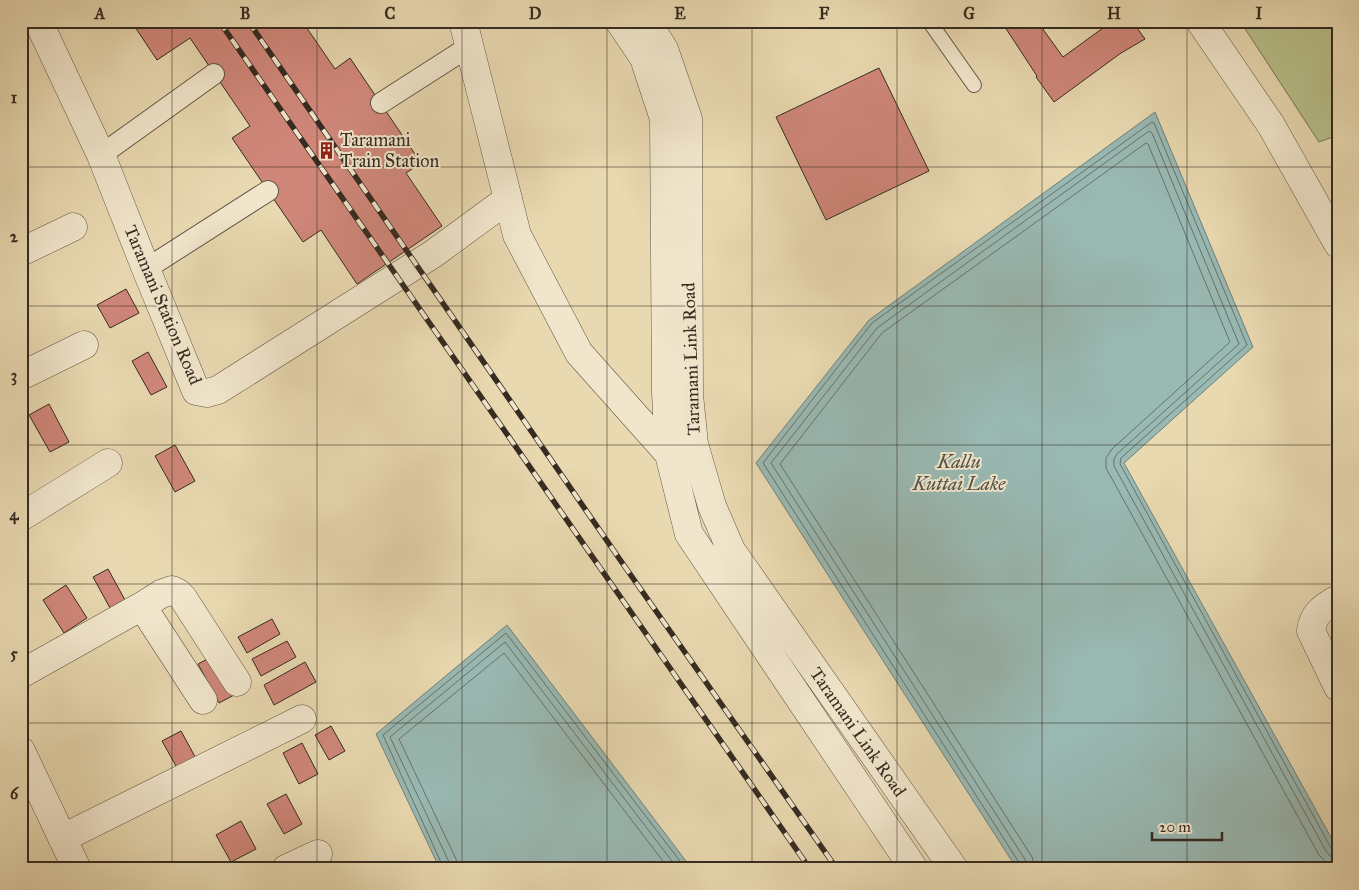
<svg xmlns="http://www.w3.org/2000/svg" width="1359" height="890" font-family="'IM FELL Great Primer',serif">
  <rect width="100%" height="100%" fill="#e9d9b1"/>
  <filter id="stains"><feTurbulence type="fractalNoise" baseFrequency=".004" numOctaves="4"/><feColorMatrix values="0 0 0 0 .2 0 0 0 0 .09 0 0 0 0 .02 0 0 0 .5 -.17"/></filter>
  <radialGradient id="worn" r=".72"><stop offset=".6" stop-color="#630" stop-opacity="0"/><stop offset="1" stop-color="#630" stop-opacity=".3"/></radialGradient>
  <!-- green -->
  <path fill="#b8bf8a" stroke="#767556" d="M1240 21H1338V135L1319 142Z"/>
  <!-- water -->
  <path fill="#99b9b3" stroke="#718079" d="M1155 112 1253 347 1124 463 1338 850V869H1017L756 463 869 320Z
    M507 625 692 869H440L376 734Z"/>
  <g fill="none" stroke-linecap="round" stroke-linejoin="round">
    <!-- shore -->
    <path stroke="#67726a" stroke-width="1" d="M444 869 383 735 506 633 686 869
      M450 869 449 862 390 737 505 642 678 869
      M458 869 456 859 399 739 504 653 669 869
      M1021 869 1020 864 763 463 872 323 1152 122 1154 123 1247 345 1121 458 1120 464 1331 848 1338 851
      M1028 869 1026 861 771 463 877 328 1149 131 1152 133 1239 344 1117 454 1114 459V466L1326 851 1330 856 1338 857
      M1035 869 1032 857 780 464 882 333 1146 143 1148 144 1230 342 1112 449 1106 458V468L1319 855 1326 862 1338 865"/>
  </g>
  <!-- building -->
  <path fill="#d0877a" stroke="#352b21" d="M131 21H302L335 69 350 58 421 163 406 173 442 226 357 284 321 230 303 242 232 138 250 126 190 38 157 60Z
    M1001 21H1037L1063 57 1103 28 1098 21H1132L1145 39 1121 53 1054 102 1036 77 1037 76Z
    M879 68 929 171 826 220 776 117Z
    M126 289 139 313 110 328 97 305Z
    M148 352 167 387 151 395 132 361Z
    M49 404 69 442 50 452 29 415Z
    M175 445 195 481 175 492 155 456Z
    M108 569 125 600 110 608 93 577Z
    M66 585 87 618 64 633 43 600Z
    M272 619 280 634 247 653 238 637Z
    M287 641 296 657 261 676 252 659Z
    M215 655 236 694 219 703 198 664Z
    M305 662 316 682 274 705 264 685Z
    M331 726 345 751 329 760 315 735Z
    M181 731 199 764 180 773 162 741Z
    M302 743 318 774 299 784 283 753Z
    M286 794 302 824 284 834 267 804Z
    M241 821 256 849 231 862 216 835Z"/>
  <g fill="none" stroke-linecap="round" stroke-linejoin="round">
    <defs>
      <path id="service" d="M929 21 974 85"/>
      <path id="pedestrian" d="M381 103 470 46
        M101 155 214 74
        M146 269 268 191"/>
      <path id="minor" d="M38 21 101 155 146 269 196 391 207 393 218 390 433 254 508 199
        M1200 21 1271 125 1338 244
        M21 252 73 227
        M21 376 84 345
        M21 517 108 463
        M1338 599C1323 607 1313 614 1311 631L1338 687
        M142 606 203 700
        M21 674 142 606 161 594 172 590 178 593 183 598 237 682
        M21 751 77 869
        M63 838 302 719
        M286 869 318 854"/>
      <path id="tertiary" d="M463 21 517 235 579 353 669 454 675 451
        M619 21 644 58 664 119 666 392 669 454 689 534 914 869
        M646 21 664 49 688 119 689 395 694 444 712 506 731 550 954 869"/>
    </defs>
    <!-- service casing -->
    <use href="#service" stroke="#625645" stroke-width="16"/>
    <!-- pedestrian casing -->
    <use href="#pedestrian" stroke="#625645" stroke-width="22"/>
    <!-- minor casing -->
    <use href="#minor" stroke="#625645" stroke-width="29"/>
    <!-- tertiary casing -->
    <use href="#tertiary" stroke="#625645" stroke-width="29"/>
    <!-- service -->
    <use href="#service" stroke="#f1e6cc" stroke-width="14"/>
    <!-- pedestrian -->
    <use href="#pedestrian" stroke="#f1e6cc" stroke-width="20"/>
    <!-- minor -->
    <use href="#minor" stroke="#f1e6cc" stroke-width="28"/>
    <!-- tertiary -->
    <use href="#tertiary" stroke="#f1e6cc" stroke-width="28"/>
    <defs>
      <path id="rail" d="M219 21 810 869
        M248 21 623 564 837 869"/>
    </defs>
    <!-- rail casing -->
    <use href="#rail" stroke="#352b21" stroke-width="5.5"/>
    <!-- rail -->
    <use href="#rail" stroke="#f1e6cc" stroke-width="4" stroke-dasharray="11" stroke-linecap="butt"/>
  </g>
  <!-- grid -->
  <path fill="none" stroke="#352b21" stroke-width="1" stroke-opacity="0.55" d="M172 21V869M317 21V869M462 21V869M607 21V869M752 21V869M897 21V869M1042 21V869M1187 21V869M21 167H1338M21 306H1338M21 445H1338M21 584H1338M21 723H1338"/>
  <!-- icons -->
  <defs>
    <symbol id="building-bare" viewBox="-9 -9 18 18"><path d="M-4-6H4V6H1V3H-1V6H-4ZM-2.5-4.3h1.7v1.8h-1.7ZM.8-4.3h1.7v1.8H.8ZM-2.5-1h1.7V.8h-1.7ZM.8-1h1.7V.8H.8Z" fill="#8f2418" stroke="#f1e6cc" stroke-width="2.5" paint-order="stroke"/></symbol>
  </defs>
  <g fill-rule="evenodd">
    <use href="#building-bare" x="314" y="138" width="25" height="25"/>
  </g>
  <g text-anchor="middle" stroke-width="4" stroke-linejoin="round" paint-order="stroke">
    <!-- poi labels -->
    <g font-size="18" fill="#352b21" stroke="#f1e6cc" text-anchor="start">
      <text x="340" y="146">Taramani<tspan x="340" dy="21">Train Station</tspan></text>
    </g>
    <!-- street labels -->
    <g font-size="18" fill="#352b21" stroke="#f1e6cc">
      <text transform="translate(163 305) rotate(67)" y="6">Taramani Station Road</text>
      <text transform="translate(691 359) rotate(-92)" y="6">Taramani Link Road</text>
      <text transform="translate(858 732) rotate(55)" y="6">Taramani Link Road</text>
    </g>
    <!-- water labels -->
    <g font-size="19" font-style="italic" fill="#4e4e46" stroke="#f1e6cc">
      <text x="959" y="468">Kallu<tspan x="959" dy="22">Kuttai Lake</tspan></text>
    </g>
  </g>
  <!-- margin -->
  <rect width="1359" height="890" fill="none" stroke="#e9d9b1" stroke-width="55"/>
  <!-- scale -->
  <path d="M1152 832v8h70v-8" fill="none" stroke="#352b21" stroke-width="2.5"/>
  <text x="1159" y="832" font-size="15" fill="#352b21" stroke="#f1e6cc" stroke-width="4" paint-order="stroke">20 m</text>
  <rect x="28" y="28" width="1304" height="834" fill="none" stroke="#352b21" stroke-width="2"/>
  <g font-size="16" text-anchor="middle" font-weight="bold" fill="#352b21">
    <text x="100" y="19">A</text>
    <text x="245" y="19">B</text>
    <text x="390" y="19">C</text>
    <text x="535" y="19">D</text>
    <text x="680" y="19">E</text>
    <text x="824" y="19">F</text>
    <text x="969" y="19">G</text>
    <text x="1114" y="19">H</text>
    <text x="1259" y="19">I</text>
    <text x="14" y="103">1</text>
    <text x="14" y="242">2</text>
    <text x="14" y="381">3</text>
    <text x="14" y="520">4</text>
    <text x="14" y="659">5</text>
    <text x="14" y="799">6</text>
  </g>
  <rect width="100%" height="100%" filter="url(#stains)"/>
  <rect width="100%" height="100%" fill="url(#worn)"/>
</svg>
